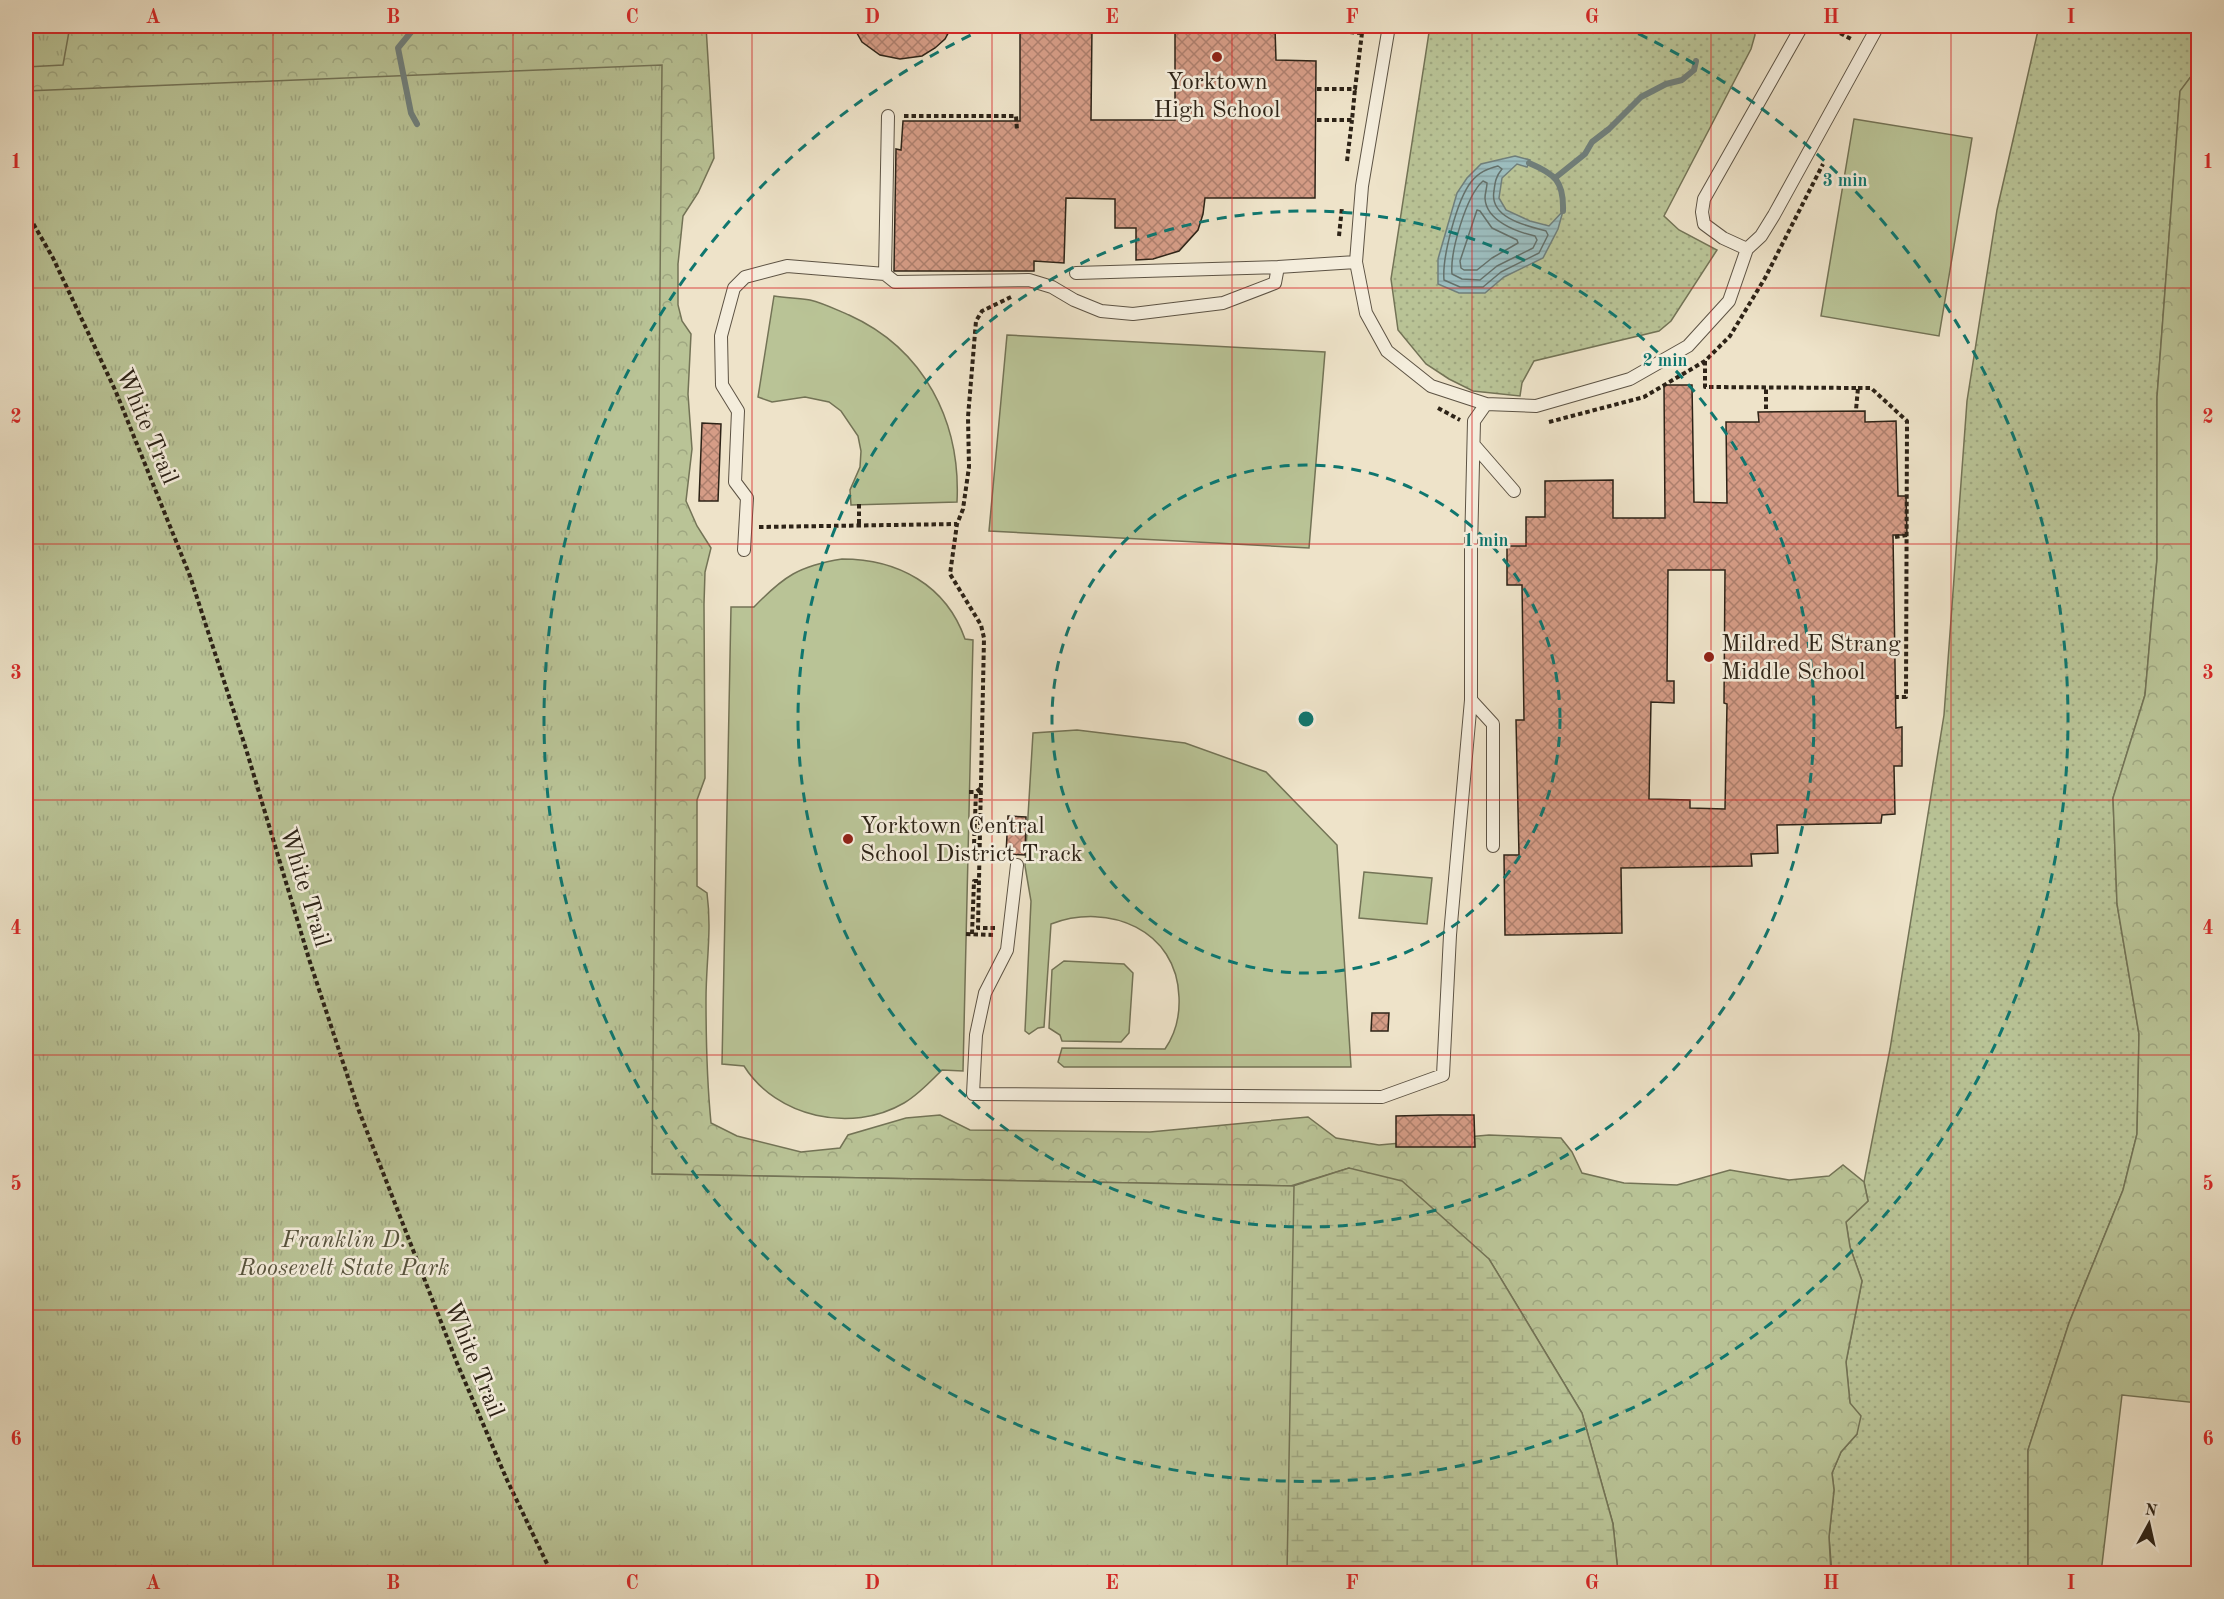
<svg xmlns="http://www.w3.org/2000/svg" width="2224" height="1599" font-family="'Old Standard TT',serif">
  <defs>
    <pattern id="grass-dots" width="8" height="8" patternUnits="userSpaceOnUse" patternTransform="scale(1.5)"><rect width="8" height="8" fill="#b9c396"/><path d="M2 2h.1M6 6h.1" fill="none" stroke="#9fa781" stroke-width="1.8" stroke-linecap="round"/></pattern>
    <pattern id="forest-crowns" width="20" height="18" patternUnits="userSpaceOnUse" patternTransform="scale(1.5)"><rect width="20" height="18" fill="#b9c396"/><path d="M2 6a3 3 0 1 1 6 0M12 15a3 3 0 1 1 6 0" fill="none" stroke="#9fa781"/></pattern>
    <pattern id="wetland-marsh" width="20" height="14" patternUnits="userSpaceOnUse" patternTransform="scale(1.5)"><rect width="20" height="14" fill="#b9c396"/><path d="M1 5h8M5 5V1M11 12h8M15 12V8" fill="none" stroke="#9fa781"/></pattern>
    <pattern id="park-tufts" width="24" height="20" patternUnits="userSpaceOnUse" patternTransform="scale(1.5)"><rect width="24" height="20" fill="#b9c396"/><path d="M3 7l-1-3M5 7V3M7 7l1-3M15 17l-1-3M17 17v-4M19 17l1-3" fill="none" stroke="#9fa781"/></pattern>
    <pattern id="water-rules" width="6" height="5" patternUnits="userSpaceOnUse" patternTransform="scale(1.5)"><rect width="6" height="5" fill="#9cbdbe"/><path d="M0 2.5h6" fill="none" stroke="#87a2a3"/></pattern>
    <pattern id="building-cross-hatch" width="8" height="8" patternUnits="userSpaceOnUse" patternTransform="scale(1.5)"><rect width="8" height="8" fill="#d59c86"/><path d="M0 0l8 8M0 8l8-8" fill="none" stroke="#ad7f6d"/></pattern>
  </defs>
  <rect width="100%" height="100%" fill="#eee3c9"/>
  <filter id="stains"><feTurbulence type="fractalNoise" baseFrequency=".00333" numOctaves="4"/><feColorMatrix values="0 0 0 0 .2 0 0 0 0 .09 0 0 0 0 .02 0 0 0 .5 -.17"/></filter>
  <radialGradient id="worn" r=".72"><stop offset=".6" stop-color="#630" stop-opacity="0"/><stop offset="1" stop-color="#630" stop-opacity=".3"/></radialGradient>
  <!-- grass -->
  <path fill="url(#grass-dots)" stroke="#737356" stroke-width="1.5" d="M1430 26H1747L1754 28 1755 35 1751 49 1664 216 1679 230 1717 250 1671 321 1659 331 1534 361 1522 383 1520 396 1473 391 1449 379 1426 364 1398 330 1391 279Z
    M2039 26H2198V67L2180 92 2157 397V559L2145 695 2113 798 2117 904 2139 1034 2137 1134 2123 1190 2069 1323 2028 1450V1573L1832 1574 1829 1537 1834 1490 1832 1473 1841 1452 1857 1434 1850 1404 1846 1362 1862 1281 1850 1247 1846 1222 1868 1201 1864 1182 1890 1049 1944 715 1967 401 1997 210Z"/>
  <!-- forest -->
  <path fill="url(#forest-crowns)" stroke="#737356" stroke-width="1.5" d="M26 26 69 31 83 26H706L714 158 698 193 683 216 678 264V305L682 321 691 334 688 394 692 449 686 501 697 526 711 548 705 572 704 604 705 778 697 800V886L707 893C712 931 706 962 706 999 706 1041 707 1082 711 1123L737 1136 801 1152 840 1148 848 1135 906 1118 940 1115 970 1130 1150 1132 1308 1117 1336 1138 1379 1145 1489 1135 1561 1138 1572 1152 1582 1173 1624 1183 1677 1185 1730 1170 1789 1180 1829 1176 1843 1165 1864 1182 1868 1201 1846 1222 1850 1247 1862 1281 1846 1362 1850 1403 1861 1416 1857 1434 1841 1452 1832 1473 1834 1490 1829 1537 1831 1573H1618L1613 1524 1582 1413 1489 1259 1349 1168 26 1573Z
    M2198 67V1403L2122 1395 2101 1573H2028V1450L2069 1323 2123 1190 2137 1134 2139 1034 2117 904 2113 798 2145 695 2157 559V397L2180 91Z"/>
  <!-- wetland -->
  <path fill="url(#wetland-marsh)" stroke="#737356" stroke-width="1.5" d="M641 1054 652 1174 1293 1186 1349 1168 1402 1181 1489 1259 1582 1413 1613 1524 1618 1573H627Z"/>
  <!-- park -->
  <path fill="url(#park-tufts)" stroke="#737356" stroke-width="1.5" d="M26 26H70L63 65 26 67Z
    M662 65 652 1174 1294 1186 1287 1573H26V91Z"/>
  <!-- garden -->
  <path fill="#b9c396" stroke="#737356" stroke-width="1.5" d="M1854 119 1972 138 1939 336 1821 316Z
    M774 296C786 298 798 298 810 300 823 303 837 310 849 315 924 349 961 421 957 502L851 505 850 490 860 467 861 451 858 436 841 411 829 402 805 397 772 402 758 397Z
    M1007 335 1325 352 1309 548 989 531Z
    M842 559C898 559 946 585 965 639L973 640 963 1071 942 1070C930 1082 918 1095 904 1103 851 1134 776 1117 744 1066L722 1064 731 607H754C784 576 799 566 842 559Z
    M1077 730 1185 743 1266 772 1337 845 1351 1067H1064L1058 1062 1062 1048 1165 1049C1176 1033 1180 1017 1179 997 1177 930 1109 902 1051 924L1044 1027 1038 1028 1029 1034 1025 1031 1031 901 1025 866 1033 733Z
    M1364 872 1432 878 1427 924 1359 918Z
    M1064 961 1124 964 1133 973 1129 1033 1121 1042 1062 1041 1060 1035 1049 1028 1052 970Z"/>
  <!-- water -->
  <path fill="url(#water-rules)" stroke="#707f7b" stroke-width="1.5" d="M1515 156 1530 160 1527 167 1517 164 1502 178 1499 198 1506 210 1530 221 1549 226 1563 211 1558 229 1543 258 1504 277 1485 293H1459L1438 284V259L1457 193 1467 178 1481 164Z"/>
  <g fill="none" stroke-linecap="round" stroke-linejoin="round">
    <!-- shore -->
    <path stroke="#64706a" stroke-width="1.5" d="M1498 166 1502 169C1496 176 1495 182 1494 191 1489 218 1527 226 1546 231L1548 235 1539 253 1501 272 1483 287H1460L1444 280C1442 257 1457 200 1471 182 1479 172 1487 169 1498 166Z
      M1483 181 1487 183C1487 188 1485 193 1485 198 1486 221 1517 232 1535 236L1537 240 1533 248 1497 266 1480 280 1462 279 1452 274C1450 252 1466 196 1483 181Z
      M1477 210 1480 211 1492 228 1517 240 1518 243 1492 258 1477 270H1464L1461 268 1460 261Z"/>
    <!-- stream -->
    <path stroke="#707f7b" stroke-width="6" d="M416 26 398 48 411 113 417 124
      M1529 163C1555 174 1564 181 1563 211
      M1555 178 1585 154 1592 142 1609 129 1641 97 1666 84 1682 80 1694 70 1696 61"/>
  </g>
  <!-- building -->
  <path fill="url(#building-cross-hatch)" stroke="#2d2317" stroke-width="1.5" fill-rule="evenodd" d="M853 26H952L945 39 935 48 922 56 900 59 880 55 862 42Z
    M1020 26H1092L1091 120H1175V26L1275 28 1276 60 1316 61 1315 198H1205L1203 214 1198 230 1179 251 1153 259 1136 260V228H1115V199L1066 198 1064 263 1034 261V271H894L896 149 901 150 903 121H1020Z
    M1664 385H1692L1694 502 1727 503 1726 422H1759L1758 412 1865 411V422L1896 421 1898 496H1906L1907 535H1893L1896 728 1902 727V766H1894L1895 814 1882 815 1881 823 1777 825 1778 853 1751 854 1752 866 1621 868 1622 933 1505 935 1504 855H1519L1516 720H1524L1522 585H1507V546H1526V517H1545V481L1613 480V518H1665ZM1668 570H1725L1724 703 1727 704 1725 809 1690 808V800L1649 799 1651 702 1674 703V681H1667Z
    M702 423 721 424 718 501H699Z
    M1008 816 1026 817 1025 855 1006 854Z
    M1372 1013H1389L1388 1031H1371Z
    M1438 1115H1474L1475 1147H1396V1116Z"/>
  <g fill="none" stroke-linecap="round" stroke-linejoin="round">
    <defs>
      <path id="service" d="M1389 26 1362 186 1356 262 1366 313 1387 351 1431 386 1486 404 1536 406 1630 379 1688 346 1729 301 1747 249 1761 236 1774 215 1878 26
        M1747 249 1723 238 1704 224 1702 212 1704 199 1802 26
        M1076 273 1278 267 1356 262
        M885 274 888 116
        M1474 445 1514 491
        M744 550 747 498 735 482 738 411 722 385 721 336 734 288 745 277 787 266 885 274 895 282 1029 280 1052 287 1074 300 1101 311 1133 314 1223 303 1275 283 1278 267
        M1471 700 1493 724V846
        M1017 865 1007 950 985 993 976 1035 973 1094 1382 1097 1443 1075 1450 935 1471 700V549L1474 421 1486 404"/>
    </defs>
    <!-- service casing -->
    <use href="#service" stroke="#5d5344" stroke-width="14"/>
    <!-- path -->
    <path stroke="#2d2317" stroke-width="4" stroke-dasharray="4.5 3" stroke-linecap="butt" d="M1827 26 1851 39
      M1275 31 1295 28 1362 33 1364 26
      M1317 89H1355L1362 33
      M904 116H1016L1017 130
      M1317 120H1352L1355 89
      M1347 161 1352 120
      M26 211 53 258 116 392 190 576 246 749 309 959 359 1111 457 1363 507 1480 552 1574
      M1339 236 1342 207
      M1705 361V387L1858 388 1856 410
      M1858 388H1871L1907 421 1906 697H1895
      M1438 408 1460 420
      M1766 409V387
      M1549 422 1644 397 1705 361 1730 336 1765 278 1823 164
      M859 504V525
      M759 527 957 524
      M1895 537 1907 535
      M969 792H976
      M980 845H974L976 792 981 788
      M995 928H978L984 638 981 625 950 574 957 524 963 509 969 467 968 417 976 321 982 311 1011 297
      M966 934 994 935
      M972 934 974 881H979
      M26 1552 35 1574"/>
    <!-- service -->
    <use href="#service" stroke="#f4eddc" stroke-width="12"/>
  </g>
  <!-- grid -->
  <path fill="none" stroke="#d62828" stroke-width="1.5" stroke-opacity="0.55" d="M273 26V1574M513 26V1574M752 26V1574M992 26V1574M1232 26V1574M1472 26V1574M1711 26V1574M1951 26V1574M26 288H2198M26 544H2198M26 800H2198M26 1055H2198M26 1310H2198"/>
  <!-- distance rings -->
  <g fill="none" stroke="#0f766e" stroke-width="3" stroke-dasharray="10 8">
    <circle cx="1306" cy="719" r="254"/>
    <circle cx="1306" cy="719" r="508"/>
    <path d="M1622 26A762 762 0 1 1 990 26"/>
  </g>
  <!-- markers -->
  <g fill="#8f2418" stroke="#f4eddc" stroke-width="2">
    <circle cx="1217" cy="57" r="6"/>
    <circle cx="1709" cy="657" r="6"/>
    <circle cx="848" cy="839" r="6"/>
  </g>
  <g text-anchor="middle" stroke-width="5" stroke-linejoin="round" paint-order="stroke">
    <!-- poi labels -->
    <g font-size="24" fill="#2d2317" stroke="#f4eddc" text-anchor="start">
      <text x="1217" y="89" text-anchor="middle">Yorktown<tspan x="1217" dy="28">High School</tspan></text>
      <text x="1721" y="651">Mildred E Strang<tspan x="1721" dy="28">Middle School</tspan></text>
      <text x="860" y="833">Yorktown Central<tspan x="860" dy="28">School District Track</tspan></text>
    </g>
    <!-- street labels -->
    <g font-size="24" fill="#2d2317" stroke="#f4eddc">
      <text transform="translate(148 426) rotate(67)" y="8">White Trail</text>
      <text transform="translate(306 887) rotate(73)" y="8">White Trail</text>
      <text transform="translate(475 1359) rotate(68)" y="8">White Trail</text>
    </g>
    <!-- park labels -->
    <g font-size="24" font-style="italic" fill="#57533d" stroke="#f4eddc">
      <text x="344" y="1247">Franklin D.<tspan x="344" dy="28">Roosevelt State Park</tspan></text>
    </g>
  </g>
  <circle cx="1306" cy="719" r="9" fill="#0f766e" stroke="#f4eddc" stroke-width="3"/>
  <g font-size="18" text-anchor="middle" font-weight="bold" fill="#0f766e" stroke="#f4eddc" stroke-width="5" stroke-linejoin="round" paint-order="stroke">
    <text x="1845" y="186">3 min</text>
    <text x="1665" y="366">2 min</text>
    <text x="1486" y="546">1 min</text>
  </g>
  <!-- margin -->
  <rect width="2224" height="1599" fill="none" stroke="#eee3c9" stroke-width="66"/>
  <!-- north arrow -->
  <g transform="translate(2149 1524) rotate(8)" stroke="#f4eddc" stroke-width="4.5" paint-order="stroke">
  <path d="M0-4.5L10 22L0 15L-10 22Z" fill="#2d2317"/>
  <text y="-9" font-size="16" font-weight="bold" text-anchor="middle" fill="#2d2317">N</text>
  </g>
  <rect x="33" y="33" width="2158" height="1533" fill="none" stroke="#d62828" stroke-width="2"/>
  <g font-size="20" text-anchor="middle" font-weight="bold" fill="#d62828">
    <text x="153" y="23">A</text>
    <text x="393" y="23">B</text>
    <text x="632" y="23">C</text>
    <text x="872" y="23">D</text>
    <text x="1112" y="23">E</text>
    <text x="1352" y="23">F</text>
    <text x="1592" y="23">G</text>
    <text x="1831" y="23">H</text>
    <text x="2071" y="23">I</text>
    <text x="16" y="168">1</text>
    <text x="2208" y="168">1</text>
    <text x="16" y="423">2</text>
    <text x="2208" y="423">2</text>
    <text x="16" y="679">3</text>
    <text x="2208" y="679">3</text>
    <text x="16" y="934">4</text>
    <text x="2208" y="934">4</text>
    <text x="16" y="1190">5</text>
    <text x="2208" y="1190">5</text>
    <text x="16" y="1445">6</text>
    <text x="2208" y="1445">6</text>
    <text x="153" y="1589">A</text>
    <text x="393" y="1589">B</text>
    <text x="632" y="1589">C</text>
    <text x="872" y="1589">D</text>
    <text x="1112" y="1589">E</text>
    <text x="1352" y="1589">F</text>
    <text x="1592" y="1589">G</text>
    <text x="1831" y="1589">H</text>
    <text x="2071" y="1589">I</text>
  </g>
  <rect width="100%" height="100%" filter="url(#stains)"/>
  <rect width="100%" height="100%" fill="url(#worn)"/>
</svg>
